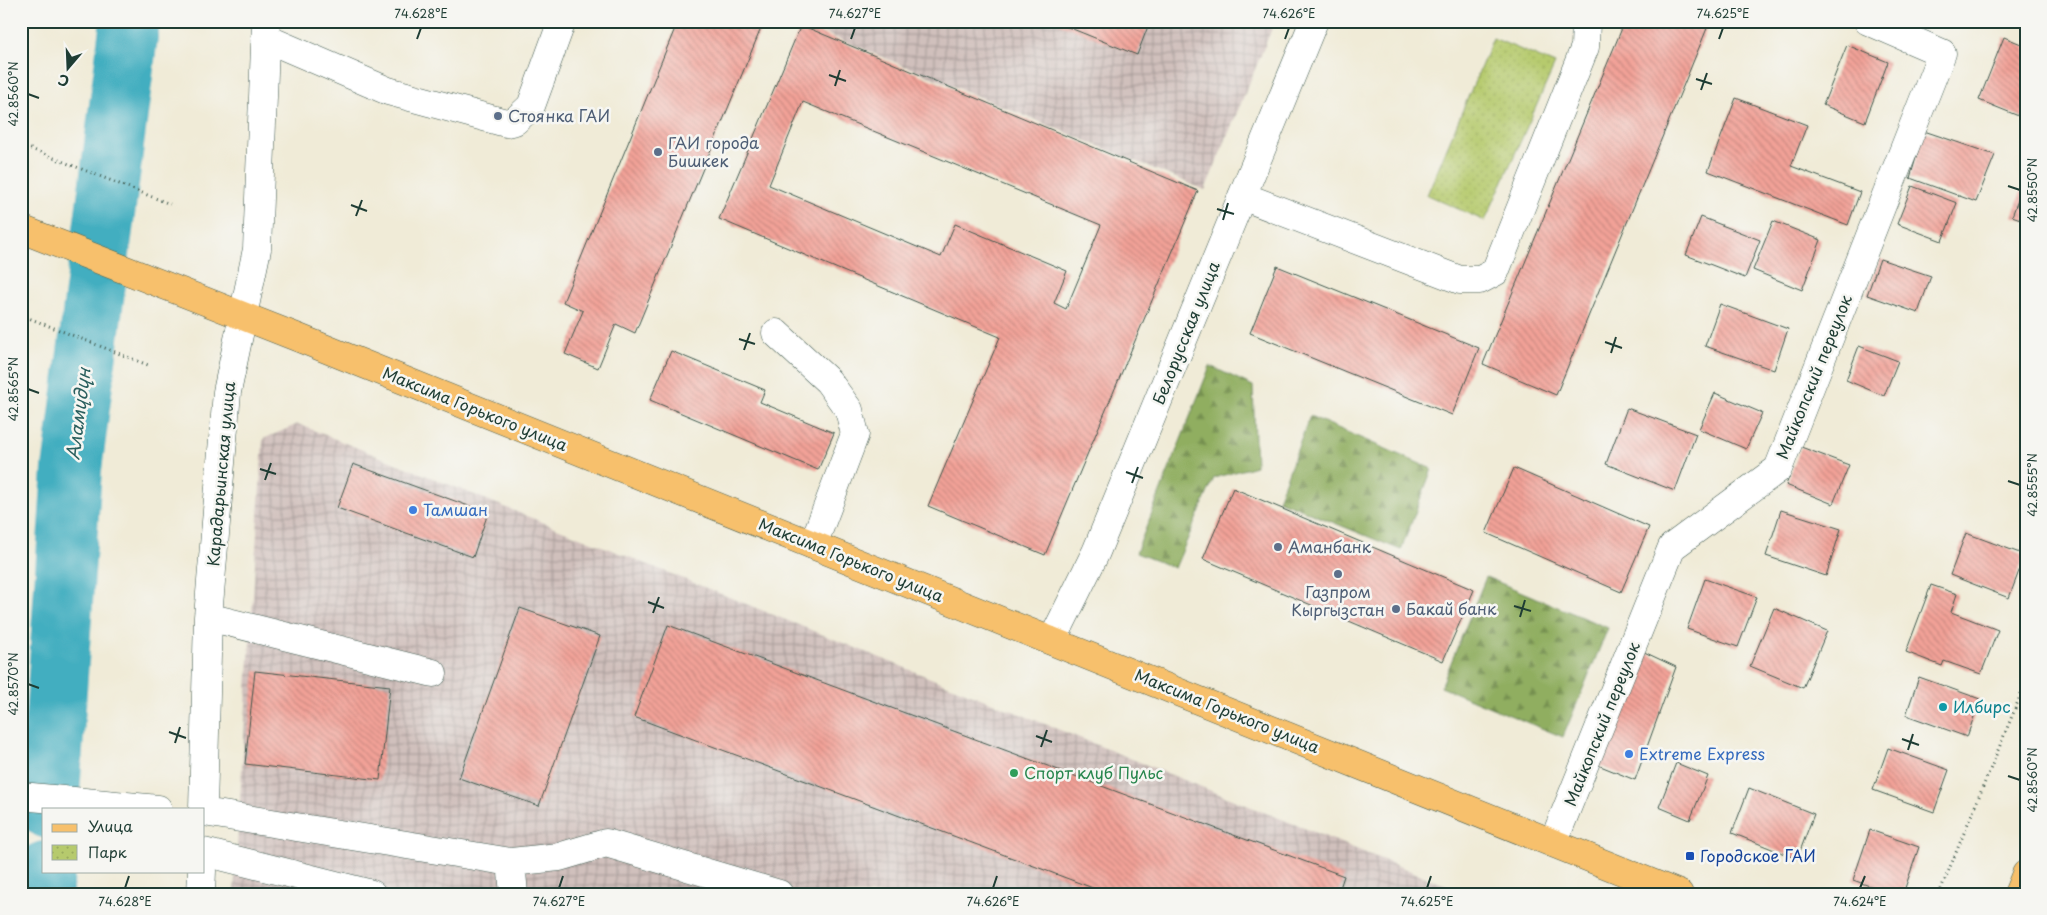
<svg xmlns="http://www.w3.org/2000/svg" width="2047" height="915" font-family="'Playpen Sans',sans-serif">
  <defs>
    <pattern id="industrial-grid" width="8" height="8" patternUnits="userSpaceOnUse" patternTransform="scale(1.25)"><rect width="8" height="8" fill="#d0c0bc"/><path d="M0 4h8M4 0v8" fill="none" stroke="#a89d9a"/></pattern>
    <pattern id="forest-firs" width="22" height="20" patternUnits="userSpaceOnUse" patternTransform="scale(1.25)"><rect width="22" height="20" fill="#90ae60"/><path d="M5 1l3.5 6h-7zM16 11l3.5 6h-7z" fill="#758f50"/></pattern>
    <pattern id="park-dots" width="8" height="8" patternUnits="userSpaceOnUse" patternTransform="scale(1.25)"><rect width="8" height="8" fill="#b6ca6d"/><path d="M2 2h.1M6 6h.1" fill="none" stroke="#9cae5f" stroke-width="1.8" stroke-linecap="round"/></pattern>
    <pattern id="building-back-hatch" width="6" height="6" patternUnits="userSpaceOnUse" patternTransform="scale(1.25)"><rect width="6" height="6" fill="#f3a298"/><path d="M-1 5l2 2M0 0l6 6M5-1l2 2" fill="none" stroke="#c4857d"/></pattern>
  </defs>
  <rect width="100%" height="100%" fill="#f6f6f2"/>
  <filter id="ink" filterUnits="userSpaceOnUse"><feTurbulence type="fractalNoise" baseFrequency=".02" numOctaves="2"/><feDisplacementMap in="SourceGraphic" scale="10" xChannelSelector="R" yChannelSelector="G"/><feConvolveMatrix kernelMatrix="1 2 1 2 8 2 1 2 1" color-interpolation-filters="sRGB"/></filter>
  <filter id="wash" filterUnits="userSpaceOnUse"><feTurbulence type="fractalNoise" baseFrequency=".0096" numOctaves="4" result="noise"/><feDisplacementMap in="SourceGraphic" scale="20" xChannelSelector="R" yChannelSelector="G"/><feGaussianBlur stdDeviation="1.12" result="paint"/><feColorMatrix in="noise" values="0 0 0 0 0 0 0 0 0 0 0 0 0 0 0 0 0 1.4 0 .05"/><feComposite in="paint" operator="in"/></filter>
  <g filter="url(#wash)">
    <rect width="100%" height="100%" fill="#f0ebd7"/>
    <!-- industrial -->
    <path fill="url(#industrial-grid)" d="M795 21H1275L1205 190Z
      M298 424 1468 894H234L263 439Z"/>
    <!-- forest -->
    <path fill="url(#forest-firs)" stroke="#58764a" d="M1210 366 1253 386 1256 466 1214 478 1175 568 1136 553Z
      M1310 416 1432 469 1401 550 1278 500Z
      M1486 577 1608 628 1563 737 1441 687Z"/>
    <!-- park -->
    <path fill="url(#park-dots)" stroke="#6a8450" d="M1493 38 1555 64 1485 221 1427 195Z"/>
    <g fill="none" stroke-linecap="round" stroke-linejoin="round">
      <!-- river -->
      <path stroke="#42aec0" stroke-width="60" d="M49 809 72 469 130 21
        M43 894 45 871"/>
    </g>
    <g id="blocks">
      <!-- building -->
      <path fill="url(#building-back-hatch)" fill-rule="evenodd" d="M678 21H764L635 333 616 324 598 368 565 354 583 311 563 302Z
        M1053 21H1150L1137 55Z
        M1625 21H1710L1556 395 1483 364Z
        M801 25 1198 191 1045 555 928 506 1000 337 719 219ZM803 102 1101 225 1066 309 1054 303 1067 271 955 224 941 257 769 185Z
        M2004 37 2026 46V119L1979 100Z
        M1847 45 1888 62 1865 122 1823 105Z
        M1736 98 1807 125 1791 166 1860 192 1848 225 1708 171Z
        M1924 131 1995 155 1976 202 1910 178Z
        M2026 179V221L2012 216Z
        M1912 186 1957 203 1942 241 1897 224Z
        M1701 217 1760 240 1745 278 1686 255Z
        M1773 221 1821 240 1802 290 1753 270Z
        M1880 259 1931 276 1918 313 1867 295Z
        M1277 266 1479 348 1452 415 1250 333Z
        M1720 304 1788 329 1774 370 1705 346Z
        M1859 346 1898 361 1884 396 1846 380Z
        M671 351 765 390 760 402 834 433 818 470 650 400Z
        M1715 393 1762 413 1746 449 1699 429Z
        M1627 408 1696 434 1675 491 1606 464Z
        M1801 447 1849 465 1833 504 1786 485Z
        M353 464 488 513 473 557 337 508Z
        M1514 468 1649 527 1621 592 1486 533Z
        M1233 488 1474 590 1443 661 1203 559Z
        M1781 510 1841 529 1826 576 1766 556Z
        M1966 533 2025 555 2009 598 1950 575Z
        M1705 579 1757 597 1738 647 1687 629Z
        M1931 585 1957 594 1951 612 1998 630 1981 674 1944 661 1942 666 1906 652Z
        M520 608 600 636 539 806 459 778Z
        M1774 608 1827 631 1803 688 1750 666Z
        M668 625 1344 876 1338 894H1109L634 717Z
        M1642 651 1676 667 1635 780 1598 765Z
        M255 671 390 686 380 780 245 764Z
        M1919 677 1980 699 1967 737 1906 715Z
        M1888 748 1949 770 1934 812 1873 790Z
        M1676 763 1708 776 1690 820 1659 807Z
        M1749 788 1814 814 1797 859 1732 833Z
        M1870 830 1919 847 1903 894H1892L1853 880Z"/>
    </g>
  </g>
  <g filter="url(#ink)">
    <use href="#blocks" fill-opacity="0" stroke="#3e574c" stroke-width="1"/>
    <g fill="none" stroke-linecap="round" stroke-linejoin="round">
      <defs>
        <path id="minor" d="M265 38 388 91 506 123 515 121 531 106 562 21
          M1242 196 1460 280H1480L1495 272 1585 47 1586 21
          M776 333 828 381 849 410 855 434 813 545
          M208 617 433 673
          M1052 641 1096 552 1314 21
          M21 796 158 809
          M203 809 208 617 227 392 257 249 266 21
          M204 812 511 862 559 857 606 843 779 894
          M1553 843 1672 547 1778 469 1942 53 1868 21
          M204 852 372 894
          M511 862 514 894
          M201 894 202 871"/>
        <path id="major" d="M21 229 299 338 1679 894
          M2018 894 2026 874"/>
      </defs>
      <!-- minor casing -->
      <use href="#minor" stroke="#3e574c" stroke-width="29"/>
      <!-- major casing -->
      <use href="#major" stroke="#3e574c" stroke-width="29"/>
      <!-- path -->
      <path stroke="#3e574c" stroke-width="3" stroke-dasharray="1 4" stroke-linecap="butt" d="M21 145 170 204
        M21 315 148 365
        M1939 894 2026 682"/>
      <!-- minor -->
      <use href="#minor" stroke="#fff" stroke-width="28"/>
      <!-- major -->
      <use href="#major" stroke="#f7c06c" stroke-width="28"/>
    </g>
  </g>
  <!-- ticks -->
  <path fill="none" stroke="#1f3d34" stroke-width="2" d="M417 39 421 28M851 39 855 28M1285 39 1289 28M1719 39 1723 28M829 75 846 81M1696 79 1712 84M835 86 840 70M1701 90 1707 73M28 94 39 98M2008 186 2020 190M351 205 367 211M1217 209 1234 214M356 216 362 200M1223 220 1228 203M739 339 755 344M1605 342 1622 348M744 350 750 333M1611 353 1616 337M28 389 39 393M260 469 276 474M1126 472 1143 478M265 480 271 463M2008 481 2020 485M1132 483 1138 467M648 602 664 608M1514 606 1531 611M653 613 659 597M1520 617 1525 600M28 684 39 688M169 732 186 738M1036 736 1052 742M1902 739 1919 745M175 743 180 727M1041 747 1047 730M1908 750 1913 734M2008 776 2020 780M125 888 129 876M559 888 563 876M993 888 997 876M1427 888 1431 876M1860 888 1865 876"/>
  <!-- markers -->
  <g fill="#5c6f8a" stroke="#f6f6f2" stroke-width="2">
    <circle cx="498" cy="116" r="5"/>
    <circle cx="658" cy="152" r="5"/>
    <circle cx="1278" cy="547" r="5"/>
    <circle cx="1338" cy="574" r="5"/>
    <circle cx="1396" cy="609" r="5"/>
  </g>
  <g fill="#3f7fe0" stroke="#f6f6f2" stroke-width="2">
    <circle cx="413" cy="510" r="5"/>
    <circle cx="1629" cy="754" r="5"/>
  </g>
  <circle fill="#0f9aa8" stroke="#f6f6f2" stroke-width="2" cx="1943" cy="707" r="5"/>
  <circle fill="#2e9e5b" stroke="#f6f6f2" stroke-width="2" cx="1014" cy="773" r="5"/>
  <rect fill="#1a4fb4" stroke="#f6f6f2" stroke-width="2" x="1685" y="851" width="10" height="10" rx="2.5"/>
  <g text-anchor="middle" stroke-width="5" stroke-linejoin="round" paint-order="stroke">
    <!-- service labels -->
    <g font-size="16" fill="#4e5e75" stroke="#f6f6f2" text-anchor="start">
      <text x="508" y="122">Стоянка ГАИ</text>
      <text x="668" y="149">ГАИ города<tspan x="668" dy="18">Бишкек</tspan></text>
      <text x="1288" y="553">Аманбанк</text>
      <text x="1338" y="598" text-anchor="middle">Газпром<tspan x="1338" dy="18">Кыргызстан</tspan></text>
      <text x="1406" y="615">Бакай банк</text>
    </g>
    <!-- street labels -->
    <g font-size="16" fill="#1f3d34" stroke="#f6f6f2">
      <text transform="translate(1186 333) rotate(-68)" y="6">Белорусская улица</text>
      <text transform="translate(1814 377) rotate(-68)" y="6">Майкопский переулок</text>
      <text transform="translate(475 409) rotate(22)" y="6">Максима Горького улица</text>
      <text transform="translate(221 474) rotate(-85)" y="6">Карадарьинская улица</text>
      <text transform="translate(851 560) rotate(22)" y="6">Максима Горького улица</text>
      <text transform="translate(1227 711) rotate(22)" y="6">Максима Горького улица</text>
      <text transform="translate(1602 724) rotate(-68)" y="6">Майкопский переулок</text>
    </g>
    <!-- shop labels -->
    <g font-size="16" fill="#366cbe" stroke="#f6f6f2" text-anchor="start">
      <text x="423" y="516">Тамшан</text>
      <text x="1639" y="760">Extreme Express</text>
    </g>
    <!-- culture labels -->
    <g font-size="16" fill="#0d838f" stroke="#f6f6f2" text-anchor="start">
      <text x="1953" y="713">Илбирс</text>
    </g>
    <!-- leisure labels -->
    <g font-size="16" fill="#27864d" stroke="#f6f6f2" text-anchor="start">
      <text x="1024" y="779">Спорт клуб Пульс</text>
    </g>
    <!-- transit labels -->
    <g font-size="16" fill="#164399" stroke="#f6f6f2" text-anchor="start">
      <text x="1700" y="862">Городское ГАИ</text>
    </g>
    <!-- water labels -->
    <g font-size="18" font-style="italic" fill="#2a5f5e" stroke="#f6f6f2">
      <text transform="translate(79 414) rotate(-83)" y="6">Аламүдүн</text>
    </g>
  </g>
  <!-- margin -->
  <rect width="2047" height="915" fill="none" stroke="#f6f6f2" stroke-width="55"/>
  <!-- legend -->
  <rect x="42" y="808" width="162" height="65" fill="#f6f6f2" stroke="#a0aca6"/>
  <rect x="52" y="824" width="25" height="8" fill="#f7c06c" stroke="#a0aca6"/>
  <text x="88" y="832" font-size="15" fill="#1f3d34">Улица</text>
  <rect x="52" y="845" width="25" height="15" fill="url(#park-dots)" stroke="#a0aca6"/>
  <text x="88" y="858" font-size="15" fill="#1f3d34">Парк</text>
  <!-- north arrow -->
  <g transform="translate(68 68) rotate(199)" stroke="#f6f6f2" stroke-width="4" paint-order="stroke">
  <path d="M0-4L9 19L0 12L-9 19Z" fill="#1f3d34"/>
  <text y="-8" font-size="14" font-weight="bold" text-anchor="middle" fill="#1f3d34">С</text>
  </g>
  <rect x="28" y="28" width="1992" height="860" fill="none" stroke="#1f3d34" stroke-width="2"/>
  <g font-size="12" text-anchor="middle" fill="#1f3d34">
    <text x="421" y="18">74.628°E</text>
    <text x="855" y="18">74.627°E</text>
    <text x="1289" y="18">74.626°E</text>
    <text x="1723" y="18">74.625°E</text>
    <text transform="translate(14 94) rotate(-90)" y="4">42.8560°N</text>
    <text transform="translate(2033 190) rotate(-90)" y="4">42.8550°N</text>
    <text transform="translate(14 389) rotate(-90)" y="4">42.8565°N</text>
    <text transform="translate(2033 485) rotate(-90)" y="4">42.8555°N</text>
    <text transform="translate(14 684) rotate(-90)" y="4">42.8570°N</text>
    <text transform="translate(2033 780) rotate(-90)" y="4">42.8560°N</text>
    <text x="125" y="906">74.628°E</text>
    <text x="559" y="906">74.627°E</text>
    <text x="993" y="906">74.626°E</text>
    <text x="1427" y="906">74.625°E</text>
    <text x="1860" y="906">74.624°E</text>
  </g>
</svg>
